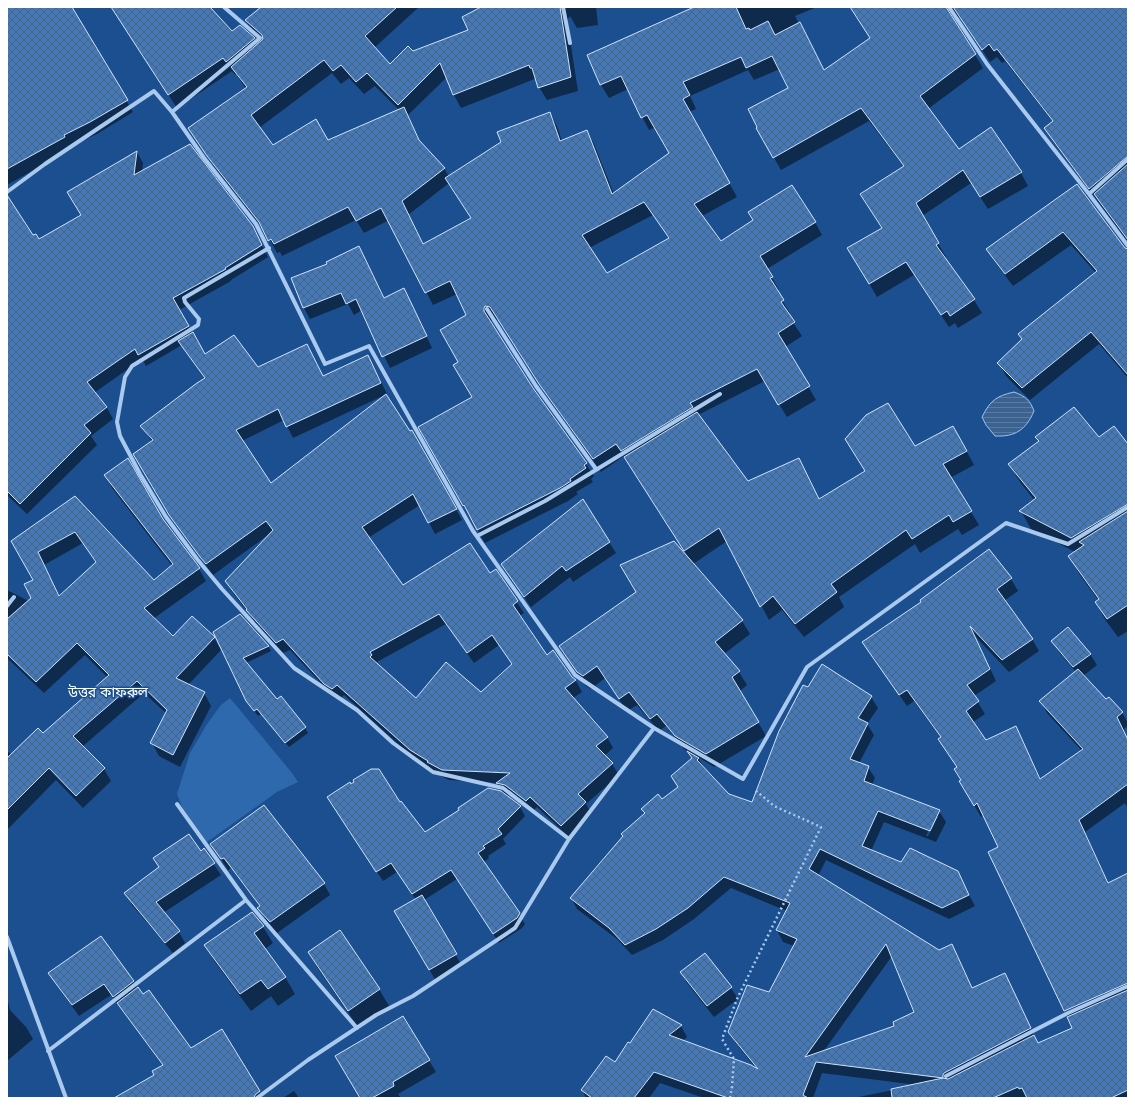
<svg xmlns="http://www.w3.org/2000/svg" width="1135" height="1105" font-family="Helvetica,'Noto Sans Bengali',sans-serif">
  <defs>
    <pattern id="water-rules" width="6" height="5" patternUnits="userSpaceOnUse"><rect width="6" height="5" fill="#3c6290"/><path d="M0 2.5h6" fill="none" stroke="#597aa1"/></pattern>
    <pattern id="building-cross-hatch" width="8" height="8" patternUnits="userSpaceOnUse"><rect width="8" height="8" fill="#4478b7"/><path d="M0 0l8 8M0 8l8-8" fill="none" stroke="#486282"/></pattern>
  </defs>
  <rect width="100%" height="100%" fill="#1b4f8f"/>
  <!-- grass -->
  <path fill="#2e69ad" d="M230 698 292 773 298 782 277 792 207 842 182 807 177 794 190 753 207 724 221 705Z"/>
  <!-- water -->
  <path fill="url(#water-rules)" stroke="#9cc4f0" d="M1014 392C1025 396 1030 400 1034 411 1026 430 1015 437 995 436L986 425 982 417C990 401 996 396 1014 392Z"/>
  <!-- shadow -->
  <path fill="#0007" fill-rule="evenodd" d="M7 7H71L133 112 97 134 69 147 71 149 7 185Z
    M140 7H214L210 10 232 33 254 39 258 46 263 42 254 34 246 21 263 7H419L374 48 390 65 413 52 470 30 478 10 476 7H596L598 25 577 28 570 16 567 20 578 91 547 100 539 87 537 78 461 108 454 95 447 77 408 115 421 145 444 168 449 177 550 113 557 126 562 141 587 131 594 144 614 194 671 154 656 127 649 130 628 89 609 98 601 85 588 55 696 7H817L795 16 824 71 871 39 850 7H1128V242L1053 141 1045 128 1053 122 1005 61 1002 63 997 57 990 62 961 18 956 16 953 19 983 68 928 109 959 150 1021 173 1028 186 988 209 971 183 922 216 946 257 944 258 974 300 982 313 958 328 955 323 949 327 914 275 877 297 849 248 882 229 861 195 904 167 869 121 781 170 757 128 790 88 780 69 754 80 748 70 690 96 696 109 689 112 737 197 702 216 720 242 815 222 822 235 767 269 779 290 777 292 790 313 788 315 802 336 785 347 816 400 787 417 765 381 698 415 747 483 799 460 819 500 915 448 961 441 974 465 950 478 979 525 962 535 958 529 920 553 915 544 839 597 844 607 804 637 782 610 769 620 727 541 693 564 742 621 750 634 724 654 739 672 747 685 740 691 766 736 714 767 698 757 705 770 728 795 753 804 808 689 871 697 878 708 867 724 874 735 859 763 868 767 875 778 872 785 939 811 946 822 936 842 884 822 871 851 901 864 957 872 975 906 949 919 826 860 818 876 972 989 1005 974 1011 986 1038 1044 1073 1028 1065 1012 1128 983V1098H854L917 1085 822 1073 813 1098H704L660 1083 649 1098H586L582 1090 615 1063 630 1044 653 1010 681 1026 687 1037 682 1041 757 1070 736 1043 729 1032 769 993 794 946 783 942 777 930 787 911 731 888 694 919 663 940 632 955 617 939 577 909 571 898 645 815 642 809 662 800 679 788 693 759 689 752 684 749 666 726 659 731 637 705 627 711 605 678 591 689 586 686 560 647 688 557 624 456 601 472 548 397 499 320 493 319 491 321V324L532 388 586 464 594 476 591 479 593 482 576 492 578 494 568 501 485 543 420 427 473 397 459 363 467 316 457 294 433 305 389 220 364 233 356 220 282 256 280 252 277 253 265 231 216 169 189 129 246 89 236 74 235 75 232 71 177 108 131 37ZM332 73 341 84 349 78 364 94 375 86 399 110 328 142 273 146 259 128ZM449 183 472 219 424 245 408 215ZM653 215 669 239 606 274 589 248ZM935 817H938L928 836H926ZM892 956 915 1013 896 1026 823 1052Z
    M137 152 143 163 142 172 252 226 268 257 231 280V281L179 310 205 355 258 369 323 377 368 356 387 394 293 438 284 420 242 441 270 484 412 431 462 520 435 534 420 505 368 538 402 586 490 574 495 570 524 613 519 616 547 656 576 681 582 692 573 698 607 737 613 748 604 756 612 764 619 775 586 804 591 813 568 836 537 807 532 812 512 796 503 794 520 807 525 816 503 839 506 844 488 856 489 858 484 862 525 924 522 928 499 943 457 879 424 900 462 966 436 981 395 912 416 900 397 872 383 881 334 807 400 803 425 833 503 792 497 783 449 780 435 773 417 761 344 695 339 700 332 695 290 650 283 653 254 621 248 612 233 593 226 582 268 535 213 575 177 526 135 454 152 442 142 426 205 379 182 345 146 366 142 359 94 393 107 408 113 419 91 436 97 445 27 514 7 495V197L33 237 38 241 82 216ZM446 624 474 663 499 645 512 664 481 693 416 700 375 663Z
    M1077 186 1125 249 1128 250V378L1099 344 1030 400 1006 376 999 363 1022 339 1019 335 1096 273 1071 245 1013 286 995 262 988 249Z
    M359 247 385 299 404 289 432 348 390 368 362 310 354 315 348 304 310 319 304 308 292 279 328 264Z
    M1037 437 1098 438 1128 445V631L1118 637 1106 621 1096 603 1099 601 1080 575 1069 556 1075 552 1031 529 1021 511 1035 501 1020 482 1009 464 1039 442Z
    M105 475 162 519 199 569 206 581 153 619 173 638H214L221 650 188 685 204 693 211 706 180 767 159 756 152 743 167 714 144 693 82 747 104 769 111 781 83 808 56 780 7 830V751L12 755 43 734 108 678 85 655 44 693 7 658V590L52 613 12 542 75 497 154 582 172 566 112 488ZM83 543 97 563 60 597 44 565Z
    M609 542 616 553 573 582 570 577 531 607 502 565Z
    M989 551 1011 579 1018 591 1004 601 1032 639 1039 651 1009 672 974 635 996 681 974 696 985 714 973 722 985 741 1015 727 1041 779 1082 751 1047 713 1041 702 1076 672 1059 652 1052 641 1090 654 1097 665 1083 676 1106 700 1122 713 1128 723V725L1123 730 1128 740V809L1125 803 1085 832 1109 884 1128 875V981L999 847 984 815 981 817 961 782 962 781 958 768 941 738 914 701 907 706 863 642 922 602Z
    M214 633 268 646 271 651 246 663 277 701 305 728 308 733 289 747 261 714 258 716 247 701Z
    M264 807 324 884 330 895 277 933 265 919 259 908 260 907 231 868 228 870 211 844Z
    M204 850 221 875 163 913 179 932 185 943 173 953 132 905 126 893Z
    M263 927 273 943 265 949 285 977 295 994 278 1006 271 996 251 1011 215 962 205 945Z
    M309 953 379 989 389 1006 358 1027 319 970Z
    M705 954 731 988 738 999 714 1017 687 983 681 972Z
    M49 973 133 981 137 988 191 1049 254 1083 260 1094 253 1098H116L156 1075 163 1066 111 995 79 1016 56 984Z
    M7 997 10 1010 26 1027 33 1039 7 1061Z
    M403 1017 436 1072 398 1094 400 1097 399 1098H361Z
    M294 1091 299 1098H283Z"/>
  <!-- building -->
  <path fill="url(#building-cross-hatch)" stroke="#cfe3fa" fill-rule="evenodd" d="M7 7H72L128 100 90 122 64 135 65 137 7 169Z
    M111 7H210L232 31 240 25 255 38 226 62 223 58 168 95Z
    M261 7H397L365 36 390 64 408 46 413 51 468 30 462 17 481 7H560L571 77 538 88 532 68H530L529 65 453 95 440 63 398 105 367 73 356 82 341 65 333 71 324 60 251 115 273 145 316 119 328 140 404 107 419 140 445 168 402 201 423 244 471 218 445 178 501 142 497 132 550 112 560 141 587 130 612 194 669 153 647 115 641 118 621 76 600 85 587 55 694 7H736L746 29 749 28 750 30 768 21 775 35 800 22 824 70 870 38 850 7H946L976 54 920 96 959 149 991 127 1022 172 980 197 963 170 916 203 939 243 936 245 975 299 950 316 947 311 941 315 906 262 869 284 847 248 882 228 860 194 904 166 861 108 773 158 756 128 757 127 748 109 788 88 772 56 746 68 741 57 683 82 690 95 683 99 730 183 694 204 721 241 753 220 748 212 792 185 816 222 760 256 773 277 770 278 784 300 781 302 795 322 778 333 810 386 778 405 757 369 690 403 693 407 621 451 616 444 593 459 539 384 490 307 485 306 484 308V311L533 388 587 463 584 465 586 468 570 479 571 481 560 488 477 530 464 505 463 506 418 427 472 397 453 365 458 362 440 330 466 315 450 281 425 293 381 208 356 221 348 207 274 244 271 239 268 241 259 222 207 156 188 128 247 87 231 67 263 39 262 35 245 20ZM644 202 669 238 607 273 582 235Z
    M953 7H1128V156L1089 189 1044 128 1053 121 997 49 994 51 989 44 982 50Z
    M190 144 253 226 262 245 225 268 226 269 173 298 189 326 138 355 135 349 87 382 107 407 84 425 91 433 20 504 7 491V195L33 235 36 234 39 239 81 215 67 192 137 151 134 175Z
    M1128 164V240L1094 194Z
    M1077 184 1125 248 1128 249V375L1091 332 1022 388 997 363 1022 339 1018 334 1097 271 1063 232 1005 274 986 249Z
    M359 246 384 298 404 288 427 336 382 357 356 299 346 304 341 293 303 308 291 278 327 264 326 262Z
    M193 332 205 354 234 335 258 367 307 344 323 376 368 355 381 383 286 427 278 409 236 430 271 483 386 394 410 431 412 430 457 509 428 523 413 494 362 527 403 585 470 543 490 573 496 569 518 601 513 605 547 655 553 650 572 677 576 680 565 688 608 737 596 746 613 763 578 794 586 802 561 826 530 797 526 801 505 785 496 783 510 773 442 770 427 762 428 761 410 750 337 685 332 689 324 684 283 639 276 643 246 610 247 609 225 581 273 530 266 521 206 564 200 557 169 515 133 454 153 440 140 426 197 383 205 378 178 341ZM439 614 467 653 492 635 512 664 481 692 446 662 416 698 370 657 372 655 370 652Z
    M888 403 915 446 953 426 967 451 943 464 972 511 953 522 949 515 912 539 906 530 831 584 837 592 795 624 773 596 760 607 719 528 684 551 624 457 697 412 748 481 799 458 819 499 865 471 845 439 866 415Z
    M1074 407 1099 437 1114 426 1128 444V504L1071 538 1019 511 1036 498 1008 464 1039 441 1035 437Z
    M128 458 163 519 200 568 144 608 173 636 192 616 215 637 176 678 205 692 173 755 150 743 167 710 137 681 73 736 105 768 76 796 49 768 7 810V758L38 728 43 733 109 675 77 643 36 682 7 654V619L31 598 24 584 33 580 11 541 75 496 154 580 173 564 104 475ZM75 532 96 562 59 596 38 552Z
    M583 499 610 542 566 571 562 566 524 597 501 564Z
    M1128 511V605L1107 619 1095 602 1099 599 1068 556 1084 545 1079 542Z
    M674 541 743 620 715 642 740 671 732 677 759 722 706 754 675 736 657 714 650 719 629 692 619 699 597 666 583 676 577 672 559 646 636 592 620 565Z
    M989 549 1012 578 997 589 1033 639 1002 660 970 626 990 669 967 685 979 701 966 711 986 740 1016 726 1040 779 1083 749 1039 701 1078 669 1106 699 1109 697 1123 712 1117 717 1128 740V784L1079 820 1108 883 1128 873V983L1064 1011 988 852 998 847 977 803 974 806 959 781 961 780 954 769 957 767 938 739 941 737 907 690 899 695 862 642 921 602 920 600Z
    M240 614 269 646 243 658 277 699 281 696 306 727 285 743 257 709 254 711 246 701 213 632Z
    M1068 627 1091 654 1073 667 1051 641Z
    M822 664 872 696 858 718 868 723 850 759 869 766 864 781 940 810 930 831 878 811 862 846 901 862 910 848 958 871 969 895 942 908 820 849 809 869 939 950 952 944 972 988 1005 973 1031 1028 944 1073 943 1075V1078L816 1062 803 1095 808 1098H728L654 1072 634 1098H592L581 1090 606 1056 615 1062 628 1042 630 1043 653 1009 682 1025 669 1035 751 1065 758 1069 728 1032 747 985 769 992 797 939 776 930 790 903 724 877 688 908 656 929 625 945 609 928 570 898 623 836 621 834 645 813 641 809 658 794 662 799 678 787 671 776 692 758 687 751 699 758 697 760 729 794 752 802 779 731 803 685 808 687ZM886 944 914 1012 893 1022 894 1026 805 1057Z
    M371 769H379L400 802 401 801 425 832 459 810 458 808 488 788 501 791 521 806 498 829 502 834 483 846 485 848 478 853 520 913 517 918 493 934 451 870 412 894 391 863 376 872 327 797 350 782 351 784 354 782 353 780Z
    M264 805 325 883 270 922 257 908 260 906 224 858 221 859 210 844Z
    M189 834 201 851 204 848 215 863 156 902 180 931 165 943 124 893 159 867 153 858Z
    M422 895 457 954 429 970 394 911Z
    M252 912 264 926 254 933 286 977 268 989 261 980 240 994 204 945Z
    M340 930 380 989 348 1011 308 952Z
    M101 936 134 981 113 997 104 984 72 1005 48 973Z
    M705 953 732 987 707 1006 680 972Z
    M138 987 143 994 149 990 191 1048 222 1029 260 1091 255 1095 254 1098H114L154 1075 152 1071 163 1065 117 1003Z
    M1128 990V1090L1111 1098H1027L1022 1088 1019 1089 1018 1087 993 1098H892L891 1089 943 1078 948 1079 1034 1035 1038 1043 1072 1028 1067 1017Z
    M403 1016 430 1060 393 1082 394 1086 372 1098H360L335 1056Z"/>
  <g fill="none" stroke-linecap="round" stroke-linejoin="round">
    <!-- path -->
    <path stroke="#a9c9ee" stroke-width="2.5" stroke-dasharray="2 3" stroke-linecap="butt" d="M730 1098 732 1087 734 1059 722 1039 737 999 821 827 774 806 754 789"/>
    <!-- street -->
    <path stroke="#a9c9ee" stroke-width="4" d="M563 7 570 43
      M949 7 987 64 1089 194 1128 246
      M172 112 204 158 256 224 325 364 369 346 473 531 575 675 654 728
      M7 192 45 164 154 91 172 112 260 38 224 7
      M1089 194 1128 159
      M269 248 184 298 185 302 199 319 198 325 132 366 125 377 117 422 120 436 140 474 166 517 197 559 222 589 294 668 357 710 393 743 433 772 503 788 569 839
      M487 309 536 386 596 469
      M477 536 545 501 720 394
      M7 606 14 597
      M177 804 246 900 357 1028
      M7 937 66 1098
      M48 1051 246 900
      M946 1076 1068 1013 1128 986
      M257 1098 308 1060 376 1015 413 996 515 928 569 839 654 728 743 779 807 667 1006 523 1068 544 1128 507"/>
  </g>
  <g text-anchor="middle" stroke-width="3" stroke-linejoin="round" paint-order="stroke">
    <!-- quarter labels -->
    <g font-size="14" fill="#fff" stroke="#1b4f8f">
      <text x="108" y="697">উত্তর কাফরুল</text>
    </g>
  </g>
  <!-- border -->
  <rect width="1135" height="1105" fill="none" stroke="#ffffff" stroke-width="16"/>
</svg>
